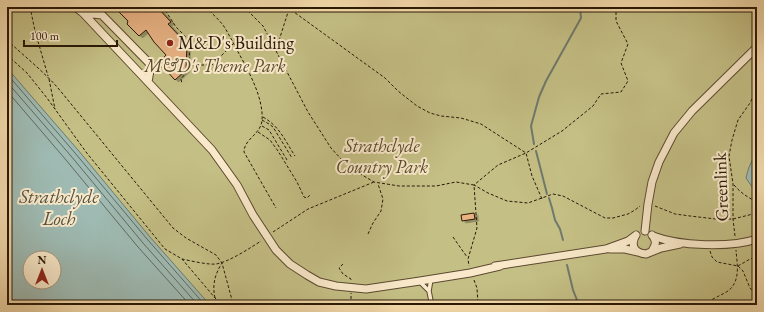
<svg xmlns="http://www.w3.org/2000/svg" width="764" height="312" font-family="'EB Garamond',serif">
  <defs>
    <filter id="shadow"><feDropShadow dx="3.5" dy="2" stdDeviation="0" flood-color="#0004"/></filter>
  </defs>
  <rect width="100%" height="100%" fill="#f6ddae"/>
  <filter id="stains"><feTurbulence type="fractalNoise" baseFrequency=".005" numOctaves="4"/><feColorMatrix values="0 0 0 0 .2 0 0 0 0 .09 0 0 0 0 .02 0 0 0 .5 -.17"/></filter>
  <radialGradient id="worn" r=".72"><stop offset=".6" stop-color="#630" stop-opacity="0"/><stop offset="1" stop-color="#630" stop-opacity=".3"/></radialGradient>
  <!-- green -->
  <path fill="#c4bf85" stroke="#766c46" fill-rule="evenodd" d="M7 7H757V305H7ZM30 258H54V282H30Z"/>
  <!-- water -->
  <path fill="#9ebab2" stroke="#6f796d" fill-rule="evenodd" d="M7 68 78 150 150 237 210 305H16L7 297ZM30 258H54V282H30Z
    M757 154V192L755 191 746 178C748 169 751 160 757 154Z"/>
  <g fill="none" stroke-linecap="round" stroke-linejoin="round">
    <!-- shore -->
    <path stroke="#63695c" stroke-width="1" d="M7 74 75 153 147 239 205 305
      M7 82 71 156 143 243 198 305
      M7 91 66 160 138 247 190 305"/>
    <!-- stream -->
    <path stroke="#6f796d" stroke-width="2" d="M534 144 531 126 539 97 546 81 581 18 580 7
      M536 151 547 194
      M549 198 552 208 555 220 560 229 563 240
      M567 265 573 290 579 305"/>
    <!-- river -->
    <path stroke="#9ebab2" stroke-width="11" d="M7 303 11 300 42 305"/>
  </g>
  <!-- building -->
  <path fill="#e8b283" stroke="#281806" filter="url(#shadow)" d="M114 7H157L171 22 168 24 187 44 186 70 175 80 163 67H160L158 65 159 63 166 55 154 42 146 30 139 36 127 24 128 21Z
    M474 213 475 219 462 221 461 215Z"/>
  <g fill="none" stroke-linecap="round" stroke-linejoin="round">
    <defs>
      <path id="lane" d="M420 282 429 291
        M431 301 429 291 431 279"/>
      <path id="street" d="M75 7 83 13 212 150 237 185 253 215 276 250 290 264 307 275 319 282 336 286 366 289 420 281 470 273 500 266
        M83 13 102 15 151 65 148 82
        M645 231 648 204 652 182 659 162 674 133 692 111 757 47
        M636 235C630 245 634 253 646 254L661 248 680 244
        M653 236C679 246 730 248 757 239
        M610 249H625L638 252
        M652 251C656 245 657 241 652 235
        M495 266 606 249 628 241 636 235"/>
    </defs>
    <!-- lane casing -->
    <use href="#lane" stroke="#5c4930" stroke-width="5.5"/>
    <!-- street casing -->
    <use href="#street" stroke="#5c4930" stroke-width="9"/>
    <!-- path -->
    <path stroke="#281806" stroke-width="1" stroke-dasharray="3 2" stroke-linecap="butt" d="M30 7 35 31 48 76
      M162 7 165 10 176 27 188 39 189 44 190 68 181 79 182 84
      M206 7C212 14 220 20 225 28 229 35 233 42 237 50 248 70 264 98 262 121 260 135 244 139 244 152L276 208
      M244 7 263 26 308 112 331 148 342 160 357 172 374 182 399 186H436L456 182 474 185 477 228 468 259 469 266
      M287 7 385 78 398 91 417 106 430 113 441 116 461 118 481 124 526 153 532 176 542 199
      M616 7V21L628 44 621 63 628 81 621 92 601 94 593 106 562 131 526 153 498 165 474 185 488 193 507 201 528 203 553 194 563 196 605 218H613L628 214 635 210 640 206
      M7 40C24 56 43 71 58 88L173 228 186 238 216 255 222 263 232 300 236 305
      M276 50 289 9 290 7
      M7 55 27 73 47 98 86 152 165 249 182 259 221 305
      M191 65H208L211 66 233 44
      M49 79 55 109
      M263 117C280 127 284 139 295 156
      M262 120 269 124 273 127 292 158
      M262 126 269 130 287 160
      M258 132 270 140 278 151 297 182 304 197 307 198 311 194
      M734 185C741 193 747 197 757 202
      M655 206 675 214 690 216 716 219H733L753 214 757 212
      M273 232 308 209 374 182
      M368 234 373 223 381 211 383 199 378 184
      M735 236 733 219V184L729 156 732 140 738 120 750 103 757 88
      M453 237 467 257
      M710 251 712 257 717 262 738 266 743 271 750 288 755 294H757
      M182 259C191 261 209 265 216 264 229 262 250 248 261 241
      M343 264 339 268 343 274 351 279V280
      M738 266 750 259 757 257
      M474 280 477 288 478 305
      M215 298C212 285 215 274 222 263
      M351 304V293
      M347 305H362
      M704 305C711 299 720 296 728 291 741 281 737 264 736 250"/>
    <!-- lane -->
    <use href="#lane" stroke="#f9e9ca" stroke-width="3.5"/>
    <!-- street -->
    <use href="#street" stroke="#f9e9ca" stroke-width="7"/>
  </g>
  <!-- markers -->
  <circle fill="#8f2418" stroke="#f9e9ca" stroke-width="1.5" cx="170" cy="43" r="4"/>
  <g text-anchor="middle" stroke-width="4" stroke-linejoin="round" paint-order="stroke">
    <!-- poi labels -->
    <g font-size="18" fill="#281806" stroke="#f9e9ca" text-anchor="start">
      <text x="178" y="49">M&amp;D's Building</text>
    </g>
    <!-- park labels -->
    <g font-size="18" font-style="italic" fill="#574a2c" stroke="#f9e9ca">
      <text x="215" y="72">M&amp;D's Theme Park</text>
      <text x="382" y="152">Strathclyde<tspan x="382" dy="21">Country Park</tspan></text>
    </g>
    <!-- street labels -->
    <g font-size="18" fill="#281806" stroke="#f9e9ca">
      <text transform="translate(721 187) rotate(-92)" y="6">Greenlink</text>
    </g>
    <!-- water labels -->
    <g font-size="19" font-style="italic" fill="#515142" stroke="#f9e9ca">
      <text x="59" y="203">Strathclyde<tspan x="59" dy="22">Loch</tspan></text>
    </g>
  </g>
  <!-- margin -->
  <rect width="764" height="312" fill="none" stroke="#f6ddae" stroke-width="24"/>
  <rect x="8" y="8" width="748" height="296" fill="none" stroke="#281806" stroke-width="2"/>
  <rect x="12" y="12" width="740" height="288" fill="none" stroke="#281806"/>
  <!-- north arrow -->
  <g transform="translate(42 270)"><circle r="19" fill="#f9e9ca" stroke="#a5957c"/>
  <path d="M0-3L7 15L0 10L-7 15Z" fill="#8f2418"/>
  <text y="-6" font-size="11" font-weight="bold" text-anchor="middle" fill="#281806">N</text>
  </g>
  <!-- scale -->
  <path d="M24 40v6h93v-6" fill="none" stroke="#281806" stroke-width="2"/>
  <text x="30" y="40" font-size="12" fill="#281806" stroke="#f9e9ca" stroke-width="3" paint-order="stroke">100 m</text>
  <rect width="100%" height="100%" filter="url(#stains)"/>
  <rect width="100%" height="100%" fill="url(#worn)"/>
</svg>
